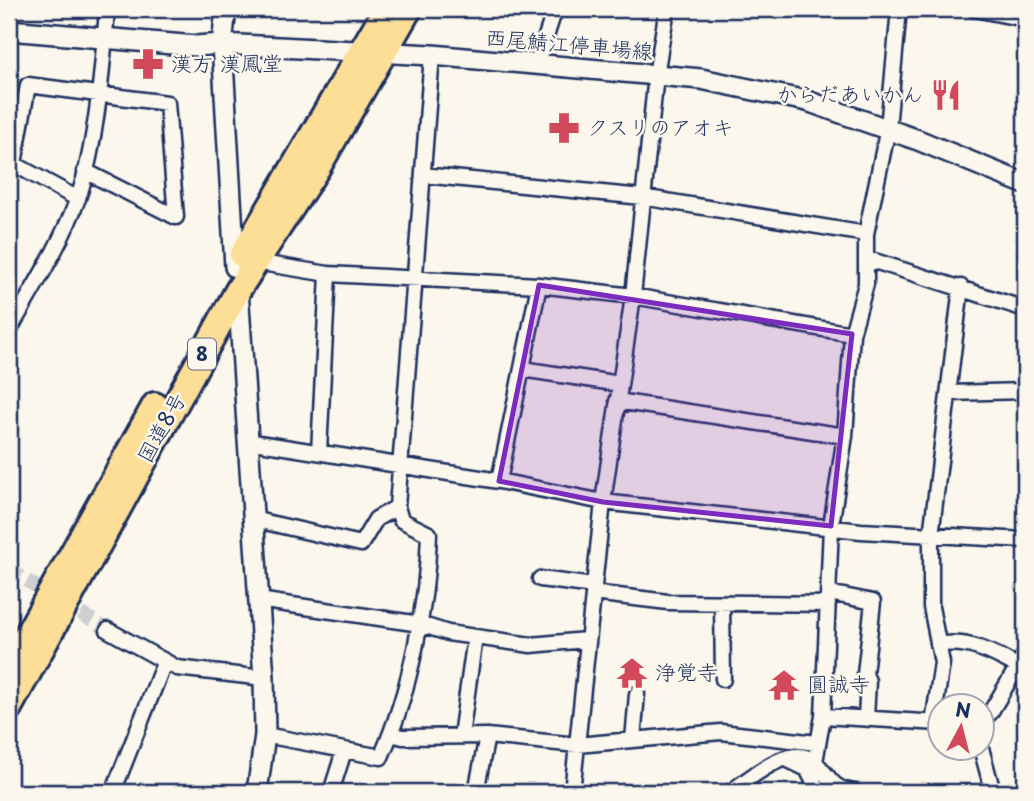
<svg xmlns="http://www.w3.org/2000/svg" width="1034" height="801" font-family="'Playpen Sans','Klee One',sans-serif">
  <rect width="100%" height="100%" fill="#fbf7ec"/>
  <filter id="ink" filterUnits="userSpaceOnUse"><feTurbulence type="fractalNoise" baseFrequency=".0143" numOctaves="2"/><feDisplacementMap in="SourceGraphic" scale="14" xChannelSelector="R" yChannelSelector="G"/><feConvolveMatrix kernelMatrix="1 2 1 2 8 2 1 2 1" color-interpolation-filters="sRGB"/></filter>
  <g filter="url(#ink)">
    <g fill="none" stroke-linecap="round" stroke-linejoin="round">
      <!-- street-tunnel -->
      <path stroke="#cecfd0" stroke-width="14" stroke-dasharray="14 7" stroke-linecap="butt" d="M9 570 108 630"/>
      <defs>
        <path id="street" d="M974 9 1025 19
          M537 64 555 9
          M423 175 642 197 866 234
          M78 199 14 164 28 85 167 103 176 217 85 171
          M868 259 1025 309
          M255 262 328 274 539 285 633 296 852 334
          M9 331C33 288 61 245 78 198 96 148 103 63 107 9
          M522 369 620 384
          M949 393 1025 391
          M617 401 845 436
          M246 441 499 481 603 502 861 531 1025 540
          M319 452 328 274
          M499 481 539 285
          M397 507 432 55
          M252 519 361 544 376 519 397 507 401 520 429 534C427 606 410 692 381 757L265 735
          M540 579 594 586
          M593 593 668 602 828 604
          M829 593 873 602 865 674 868 681 866 718
          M258 600 420 624 448 633 531 645 586 640
          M722 603 723 679
          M108 630 177 668 264 678
          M938 645C968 639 994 653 1019 667
          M823 716 940 723
          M982 720 990 713 1025 654
          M933 723 942 663 931 607V536L961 287
          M391 734 403 737 487 736 577 745 721 732 817 743
          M461 736 475 637
          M633 740 637 694
          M981 748 993 792
          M788 760 807 769 819 792
          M815 762 823 716 831 526 845 436 852 334 866 284V234L888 128 899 9
          M113 792 164 663
          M331 792 344 751
          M476 792 487 736
          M572 792 603 502 633 296 656 75 667 9
          M731 792C751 777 794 740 817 764 832 780 831 788 854 792"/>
        <path id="secondary" d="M226 9 222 44 235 267
          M9 30 196 46 222 44 432 55 701 79 807 101 918 140 1025 184
          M238 290 264 678 265 735 257 792"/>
        <path id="highway" d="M242 255 386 9
          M9 667 155 405
          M9 708 238 290 318 167 409 9"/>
      </defs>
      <!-- street casing -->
      <use href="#street" stroke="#1b2f5e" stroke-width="19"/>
      <!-- secondary casing -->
      <use href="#secondary" stroke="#1b2f5e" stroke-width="24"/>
      <!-- highway casing -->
      <use href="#highway" stroke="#1b2f5e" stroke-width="30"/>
      <!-- street -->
      <use href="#street" stroke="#fbf7ec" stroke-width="14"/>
      <!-- secondary -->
      <use href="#secondary" stroke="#fbf7ec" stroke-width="19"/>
      <!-- highway -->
      <use href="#highway" stroke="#fcde96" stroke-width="24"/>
    </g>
  </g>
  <!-- marked area -->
  <path fill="#7b2cbf" fill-opacity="0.2" stroke="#7b2cbf" stroke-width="5" stroke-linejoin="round" d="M539 285 852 334 831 526 603 502 499 481Z"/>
  <!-- icons -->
  <defs>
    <symbol id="pharmacy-bare" viewBox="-9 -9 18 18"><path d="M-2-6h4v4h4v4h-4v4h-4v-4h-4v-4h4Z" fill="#d1495b" stroke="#fbf7ec" stroke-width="2.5" paint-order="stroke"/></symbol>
    <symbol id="restaurant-bare" viewBox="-9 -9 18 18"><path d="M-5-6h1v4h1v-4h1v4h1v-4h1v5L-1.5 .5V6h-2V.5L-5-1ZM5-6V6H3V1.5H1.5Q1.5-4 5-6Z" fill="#d1495b" stroke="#fbf7ec" stroke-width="2.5" paint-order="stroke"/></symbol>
    <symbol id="temple-bare" viewBox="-9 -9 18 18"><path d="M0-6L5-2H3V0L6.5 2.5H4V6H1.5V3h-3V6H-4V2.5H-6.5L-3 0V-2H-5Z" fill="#d1495b" stroke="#fbf7ec" stroke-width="2.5" paint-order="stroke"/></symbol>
  </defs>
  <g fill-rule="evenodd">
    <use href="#pharmacy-bare" x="126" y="42" width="44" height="44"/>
    <use href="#restaurant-bare" x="924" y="73" width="44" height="44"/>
    <use href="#pharmacy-bare" x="542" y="106" width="44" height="44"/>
    <use href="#temple-bare" x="610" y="651" width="44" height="44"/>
    <use href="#temple-bare" x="762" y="663" width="44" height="44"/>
  </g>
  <g text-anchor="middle" stroke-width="5" stroke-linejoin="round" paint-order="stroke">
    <!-- shield labels -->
    <rect fill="#fbf7ec" stroke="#5e6b89" stroke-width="2" x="188" y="338.5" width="28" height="31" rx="5"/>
    <g font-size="19" font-weight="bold" fill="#1b2f5e">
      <text x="202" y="361">8</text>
    </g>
    <!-- street labels -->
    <g font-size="21" fill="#1b2f5e" stroke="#fbf7ec">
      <text transform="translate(569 45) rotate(5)" y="7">西尾鯖江停車場線</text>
      <text transform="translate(162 428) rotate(-61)" y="7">国道8号</text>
    </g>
    <!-- poi labels -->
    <g font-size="21" fill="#1b2f5e" stroke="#fbf7ec" text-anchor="start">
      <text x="171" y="71">漢方 漢鳳堂</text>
      <text x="923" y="102" text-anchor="end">からだあいかん</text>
      <text x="587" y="135">クスリのアオキ</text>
      <text x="655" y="680">浄覚寺</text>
      <text x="807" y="692">圓誠寺</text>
    </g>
  </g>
  <!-- margin -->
  <rect width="1034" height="801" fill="none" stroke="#fbf7ec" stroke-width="35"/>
  <rect x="18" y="18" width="999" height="766" fill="none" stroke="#1b2f5e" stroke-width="2.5" filter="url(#ink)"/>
  <!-- north arrow -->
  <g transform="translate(961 727) rotate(7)"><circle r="33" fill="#fbf7ec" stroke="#a1a7b3" stroke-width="2"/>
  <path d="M0-5L12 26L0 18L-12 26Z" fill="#d1495b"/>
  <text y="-10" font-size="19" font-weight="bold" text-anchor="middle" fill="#1b2f5e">N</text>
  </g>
</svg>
